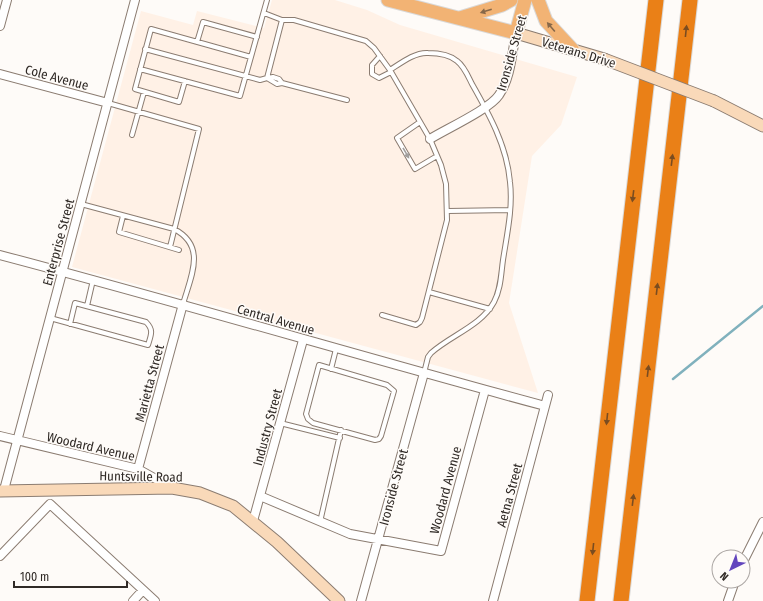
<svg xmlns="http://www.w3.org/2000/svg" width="763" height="601" font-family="'Fira Sans Condensed',sans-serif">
  <rect width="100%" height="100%" fill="#fefbf8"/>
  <!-- built -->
  <path fill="#fff1e6" d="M272 0H335L367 10 400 25 577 77 561 125 532 156 509 303 538 393 72 267 141 11 193 25 197 11 264 28Z"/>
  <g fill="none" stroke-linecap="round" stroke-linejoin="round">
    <!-- stream -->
    <path stroke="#80b1bd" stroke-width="2.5" d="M673 379 763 306"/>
    <defs>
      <path id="lane" d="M264 13 282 20H294L366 41 374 48 390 70 430 139 441 165 446 184 447 220 422 318 420 322 416 325 382 315
        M197 42 203 22 257 37
        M145 49 260 80 267 78 282 20
        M380 56 372 65V74L379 78 391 72
        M140 69 240 96 267 0
        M390 70C401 63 415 52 428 53 437 53 450 55 457 61 464 66 468 76 472 84 489 114 507 146 510 182 513 208 507 234 503 260 501 274 501 289 494 302 481 326 451 335 431 353L428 357 424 373
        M273 77 279 79 282 83 277 84 267 78Z
        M185 81 179 102 135 89 151 29 251 57
        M282 83 347 100
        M108 103 199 129 170 247
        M420 122 397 138 415 169 437 156
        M132 135 144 92
        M81 204 174 229C207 246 191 276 183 304
        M448 211 510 210
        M123 216 119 232 179 250
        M429 292 490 309
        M87 306 93 280
        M50 318 148 345C151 335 154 330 146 322L75 303 70 324
        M319 365 387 385 394 391 381 436 379 439 375 440 313 423 308 419 306 414Z
        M331 369 336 349
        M280 423 340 438
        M320 522 341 430"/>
      <path id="street" d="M0 26 7 0
        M0 74 108 103
        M430 139C446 129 490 109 499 95 511 78 512 52 516 33
        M0 255C182 303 363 357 545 406
        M0 436 138 469 172 488
        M138 469 183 304
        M4 490 135 0
        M260 496 350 534 441 551 485 390
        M50 504 155 601
        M253 521 303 340
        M0 556 50 504
        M743 562 763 522
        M133 601 143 590
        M361 601 424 373
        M493 601 548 395
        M728 601 735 581"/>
      <path id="secondary" d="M516 33 604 59
        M714 101 763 126
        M0 491 172 488 200 493 233 506 277 542 339 601"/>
      <path id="primary" d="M388 0 516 33 525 0
        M538 0 546 21 572 49
        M460 18 502 5 511 0"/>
      <path id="highway" d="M587 601 656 0
        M621 601 690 0"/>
    </defs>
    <!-- lane casing -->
    <use href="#lane" stroke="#8b7c71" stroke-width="6"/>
    <!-- street casing -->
    <use href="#street" stroke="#8b7c71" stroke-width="10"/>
    <!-- secondary casing -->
    <use href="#secondary" stroke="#8b7c71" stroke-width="13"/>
    <!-- primary casing -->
    <use href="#primary" stroke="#dad9d8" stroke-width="15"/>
    <!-- highway casing -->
    <use href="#highway" stroke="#dad9d8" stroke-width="17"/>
    <!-- lane -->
    <use href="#lane" stroke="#fff" stroke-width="4"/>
    <!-- street -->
    <use href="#street" stroke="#fff" stroke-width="8"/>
    <!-- secondary -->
    <use href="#secondary" stroke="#f9d9b9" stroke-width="11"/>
    <!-- primary -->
    <use href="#primary" stroke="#f2b374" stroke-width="13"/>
    <!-- highway -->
    <use href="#highway" stroke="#ea8017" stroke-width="15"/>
    <defs>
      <path id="secondary-bridge" d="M604 59 714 101"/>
    </defs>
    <!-- secondary-bridge casing -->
    <use href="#secondary-bridge" stroke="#8b7c71" stroke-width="13" stroke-linecap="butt"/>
    <!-- secondary-bridge -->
    <use href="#secondary-bridge" stroke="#f9d9b9" stroke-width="11"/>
  </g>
  <!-- one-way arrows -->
  <defs><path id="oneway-solid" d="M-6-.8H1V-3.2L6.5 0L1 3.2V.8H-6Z"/></defs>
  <g fill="#876849">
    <use href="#oneway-solid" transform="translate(486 11) rotate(163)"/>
    <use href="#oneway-solid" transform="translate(551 27) rotate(-130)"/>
  </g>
  <g fill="#7a4c20">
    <use href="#oneway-solid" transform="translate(686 31) rotate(-84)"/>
    <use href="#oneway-solid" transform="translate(672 160) rotate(-83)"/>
    <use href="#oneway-solid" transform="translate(633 196) rotate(97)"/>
    <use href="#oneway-solid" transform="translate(657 289) rotate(-83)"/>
    <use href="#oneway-solid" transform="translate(648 371) rotate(-83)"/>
    <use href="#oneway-solid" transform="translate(607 419) rotate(96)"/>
    <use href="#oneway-solid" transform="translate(633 500) rotate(-83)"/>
    <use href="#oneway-solid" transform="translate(593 549) rotate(96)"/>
  </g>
  <use fill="#a29f9d" href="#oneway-solid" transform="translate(406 153) rotate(60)"/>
  <g text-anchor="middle" stroke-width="3" stroke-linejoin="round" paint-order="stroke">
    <!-- street labels -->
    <g font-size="13" fill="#302a26" stroke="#fefbf8">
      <text transform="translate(579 52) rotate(17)" y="5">Veterans Drive</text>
      <text transform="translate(511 53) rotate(-74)" y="5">Ironside Street</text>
      <text transform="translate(57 77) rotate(15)" y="5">Cole Avenue</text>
      <text transform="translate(58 242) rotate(-75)" y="5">Enterprise Street</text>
      <text transform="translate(276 319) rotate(16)" y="5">Central Avenue</text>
      <text transform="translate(149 383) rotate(-75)" y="5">Marietta Street</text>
      <text transform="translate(267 427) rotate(-75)" y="5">Industry Street</text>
      <text transform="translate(91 446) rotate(13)" y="5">Woodard Avenue</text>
      <text transform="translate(141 476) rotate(1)" y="5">Huntsville Road</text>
      <text transform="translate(393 487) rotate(-75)" y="5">Ironside Street</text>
      <text transform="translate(445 490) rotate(-75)" y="5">Woodard Avenue</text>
      <text transform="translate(509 495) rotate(-75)" y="5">Aetna Street</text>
    </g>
  </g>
  <!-- north arrow -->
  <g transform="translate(731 569) rotate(223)"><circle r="19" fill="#fefbf8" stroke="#aca7a4"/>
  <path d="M0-3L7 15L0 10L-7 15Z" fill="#6245bd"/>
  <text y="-6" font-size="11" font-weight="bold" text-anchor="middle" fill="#302a26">N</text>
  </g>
  <!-- scale -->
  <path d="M14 581v6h113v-6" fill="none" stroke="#302a26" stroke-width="2"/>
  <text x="20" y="581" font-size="12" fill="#302a26" stroke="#fefbf8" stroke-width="3" paint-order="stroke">100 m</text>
</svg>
